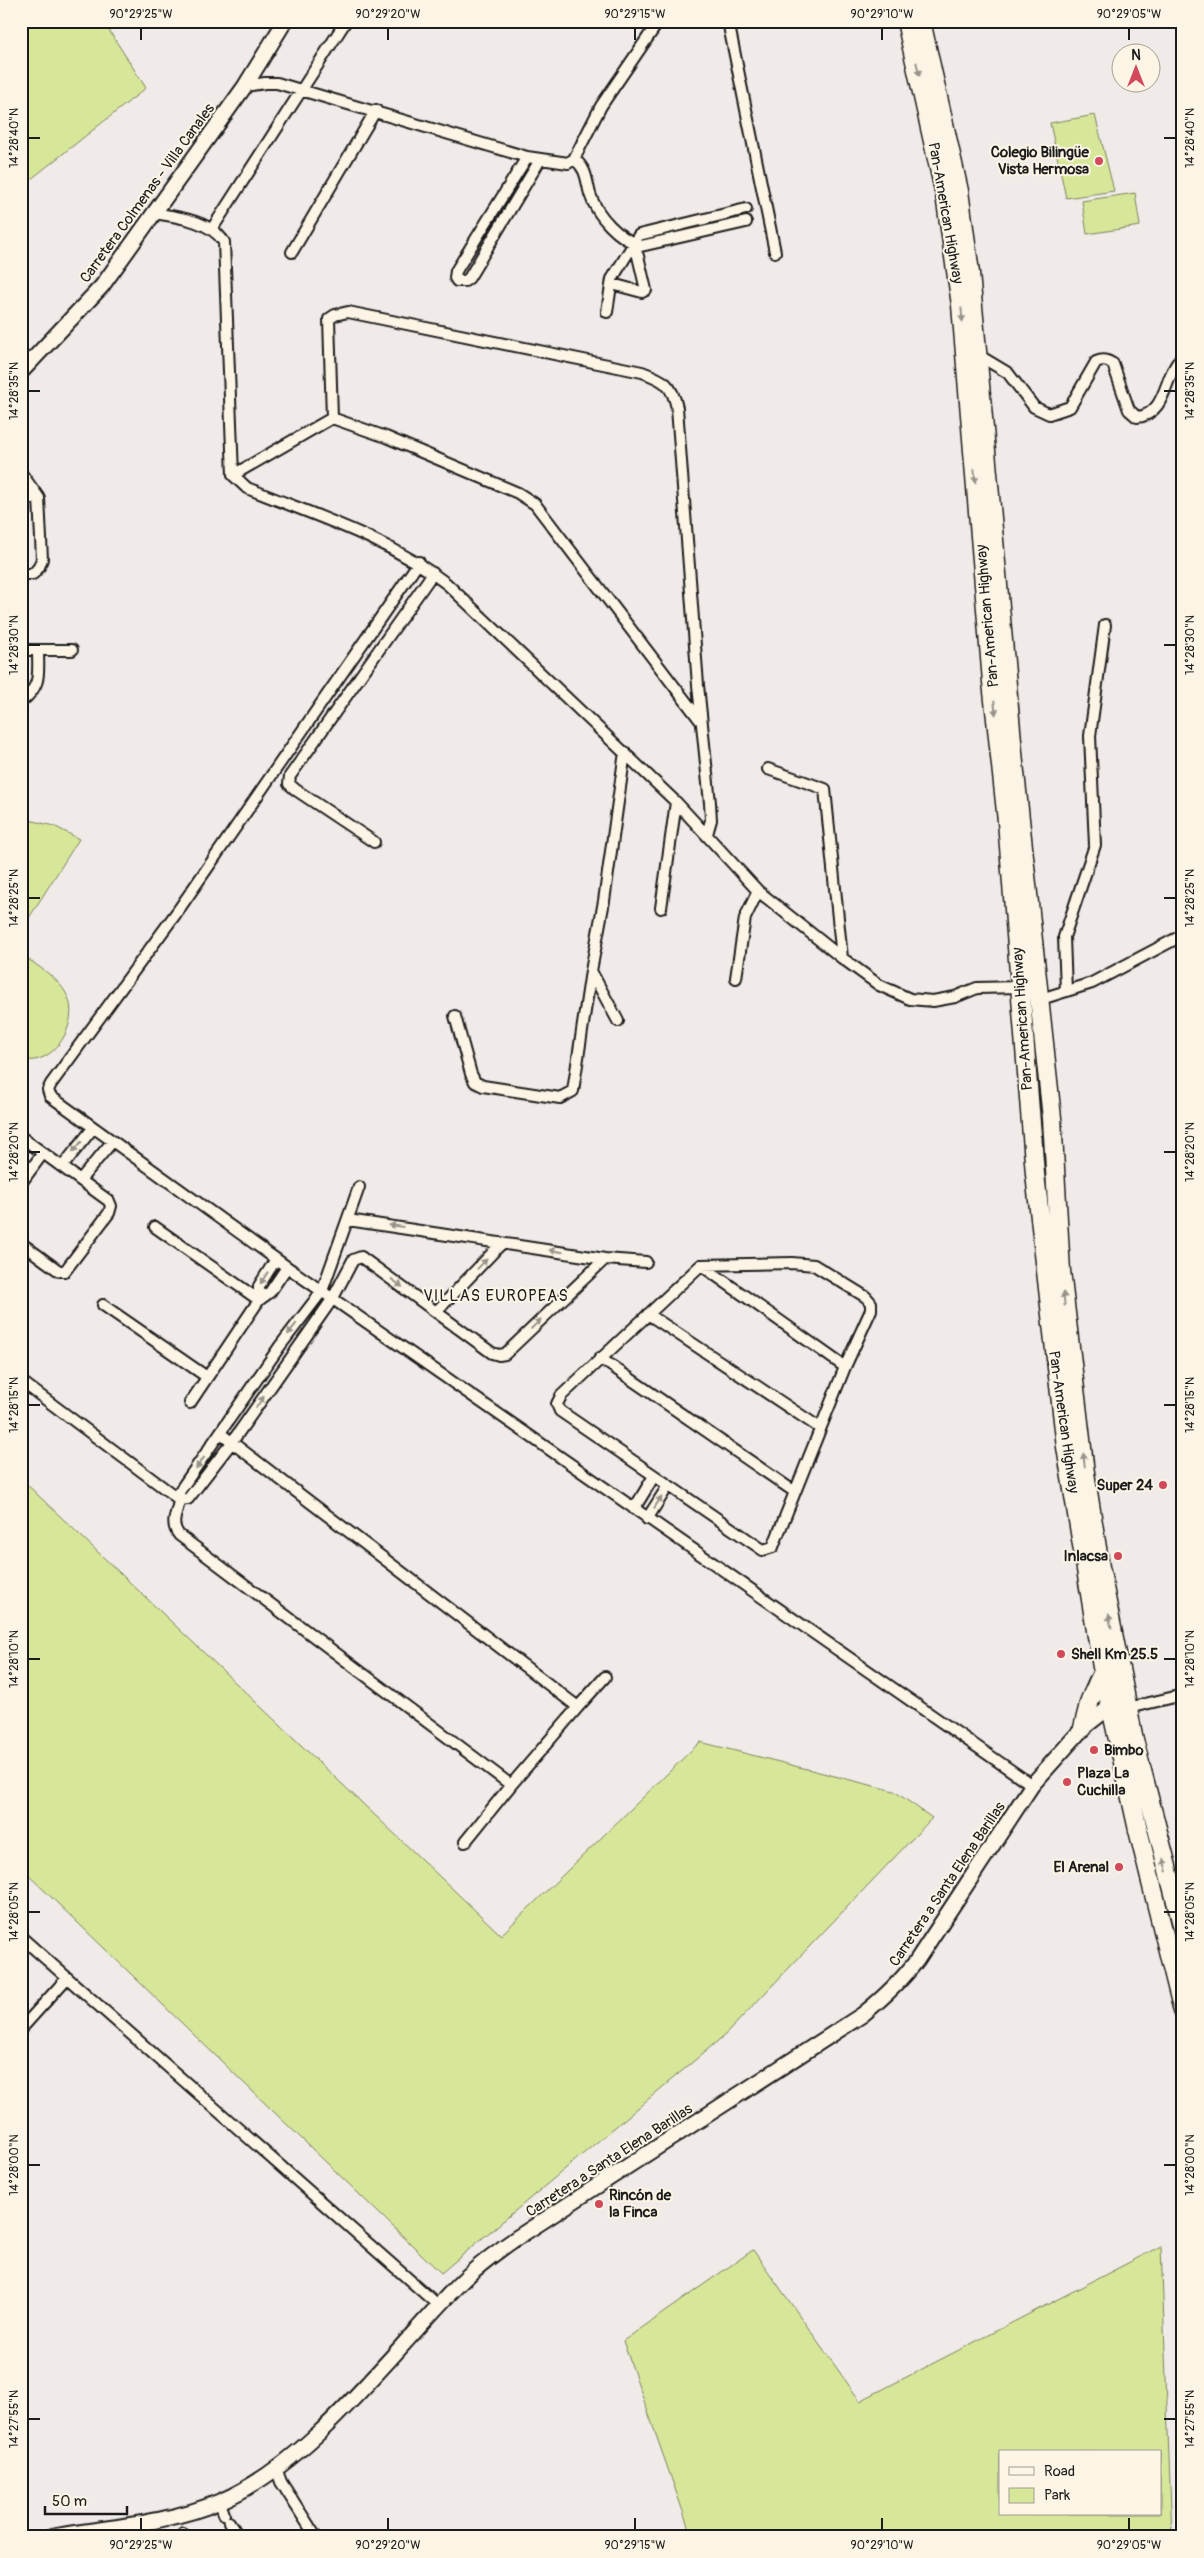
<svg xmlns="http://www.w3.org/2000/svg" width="1204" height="2558" font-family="Pangolin,sans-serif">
  <rect width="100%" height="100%" fill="#f0eae8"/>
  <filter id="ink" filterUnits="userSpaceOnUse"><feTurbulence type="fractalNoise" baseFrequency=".02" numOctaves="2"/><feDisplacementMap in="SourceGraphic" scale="10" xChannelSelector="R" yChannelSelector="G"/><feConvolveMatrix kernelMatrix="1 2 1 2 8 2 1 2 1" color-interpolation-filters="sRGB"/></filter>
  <g filter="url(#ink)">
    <!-- green -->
    <path fill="#d7e79a" stroke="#7a825b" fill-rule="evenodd" d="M21 21H103L146 88 21 187Z
      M1095 115 1114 191 1066 198 1050 123Z
      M1135 193 1140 226 1087 234 1082 201Z
      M21 818 54 826 79 839 25 924 21 921Z
      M21 954C37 966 58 977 67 995 81 1021 54 1069 21 1059Z
      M21 1479 501 1935 700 1742 894 1791 932 1818 726 2034 441 2273 21 1868Z
      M1161 2246 1172 2537H692L623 2341 753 2250 860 2401ZM1000 2452H1160V2514H1000Z"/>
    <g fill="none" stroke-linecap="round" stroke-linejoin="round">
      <defs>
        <path id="street" d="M728 21 775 252
          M245 86 265 83H277L527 157 568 163 574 159 601 106 659 21
          M527 157 456 271 455 278 457 281H465L469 278 540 160
          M574 159C587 169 586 179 590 194 597 216 619 239 641 246L746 222
          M153 213C177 217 210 220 224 242L233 475 247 488C316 516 388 538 447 584L676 802 758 891 842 958 879 985 910 999 933 1001 955 997 977 988 1020 987
          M212 229 346 21
          M292 252 376 110
          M612 284 642 292 646 290 638 256 632 243
          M607 312 612 279 639 235 746 209
          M978 355 1008 373 1034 407 1049 414 1070 407 1096 362C1103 359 1107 360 1113 364L1129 410 1137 417C1158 415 1163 395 1169 379 1172 370 1178 362 1183 354
          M332 418 329 319 335 315 348 312 642 372C664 380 672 384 677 408L698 685 710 803 711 820 707 834
          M332 418 386 437 518 493 535 504 700 720
          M21 473 39 498 42 559 39 567 33 574H21
          M233 475 332 418
          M21 498H39
          M419 562 177 912 51 1084 48 1090 50 1096 287 1267 1032 1785
          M21 650H72
          M21 702C42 685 38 675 38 650
          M768 769 825 789 842 958
          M374 842 296 790 289 784 290 776 433 573
          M661 908 676 802
          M736 978 745 918 758 891
          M1066 991 1064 937 1095 845 1090 736 1105 625
          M1041 999 1092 983 1183 935
          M455 1016 471 1074 475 1082 483 1086 560 1098 573 1091 591 971
          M618 1021 591 971 604 901 625 752
          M21 1137 109 1201 111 1206 109 1213 65 1271H59L21 1243
          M62 1167 93 1128
          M80 1180 112 1142
          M21 1183 43 1153
          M348 1220 605 1259 646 1262
          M155 1227 259 1300
          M792 1263 814 1265 866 1297 871 1303V1310L845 1367 773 1547 763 1550 560 1411 557 1404 561 1396 701 1265Z
          M701 1265 845 1367
          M259 1300V1286L276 1259
          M103 1305 207 1377
          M437 1311 502 1243
          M648 1314 820 1428
          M600 1358 795 1492
          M21 1381 180 1500 188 1499 232 1442 333 1298 353 1260 361 1257 492 1353 499 1355 505 1354 605 1259
          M190 1403 259 1300 270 1292 287 1267
          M221 1434 578 1707 511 1785 179 1535C167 1520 182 1509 179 1492L280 1346 322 1291 359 1187
          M634 1509 654 1476
          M647 1519 668 1486
          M578 1707 605 1677
          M1128 1708 1183 1695
          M465 1842 511 1785
          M21 1937 439 2306
          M21 2029 67 1978
          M276 2468 281 2482 316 2537
          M220 2502 224 2514
          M229 2522 239 2537
          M183 2533 185 2537"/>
        <path id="secondary" d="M21 372 102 286 245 86 285 21
          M51 2537C107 2527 168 2524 221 2501 313 2461 389 2355 459 2284 476 2267 495 2253 515 2239L862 2015C883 1998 901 1982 917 1960L1032 1785 1083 1728 1111 1706"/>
        <path id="highway" d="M906 21 945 195 961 305 992 682 1007 821 1035 1174 1066 1447 1102 1667 1138 1830 1183 2011
          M921 21 959 191 970 273 1014 763 1052 1118 1061 1271 1085 1473 1100 1567 1134 1740 1183 1928
          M1083 1728 1090 1700 1103 1671"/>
      </defs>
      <!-- street casing -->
      <use href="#street" stroke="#1c1c1c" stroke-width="14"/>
      <!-- secondary casing -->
      <use href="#secondary" stroke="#1c1c1c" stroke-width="18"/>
      <!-- highway casing -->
      <use href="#highway" stroke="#1c1c1c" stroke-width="21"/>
      <!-- street -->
      <use href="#street" stroke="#fcf5e5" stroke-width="10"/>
      <!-- secondary -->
      <use href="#secondary" stroke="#fcf5e5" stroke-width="14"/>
      <!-- highway -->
      <use href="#highway" stroke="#fcf5e5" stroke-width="18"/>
    </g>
    <!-- one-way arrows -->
    <defs><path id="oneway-solid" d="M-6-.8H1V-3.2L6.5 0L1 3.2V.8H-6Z" transform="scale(1.25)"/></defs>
    <g fill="#97938b">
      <use href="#oneway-solid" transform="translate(918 69) rotate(76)"/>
      <use href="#oneway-solid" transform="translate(962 315) rotate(85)"/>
      <use href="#oneway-solid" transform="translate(975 476) rotate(85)"/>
      <use href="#oneway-solid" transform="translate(995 708) rotate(84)"/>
      <use href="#oneway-solid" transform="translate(77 1147) rotate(130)"/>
      <use href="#oneway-solid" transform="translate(396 1226) rotate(-173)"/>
      <use href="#oneway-solid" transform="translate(556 1251) rotate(-171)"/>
      <use href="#oneway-solid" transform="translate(482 1264) rotate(-46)"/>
      <use href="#oneway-solid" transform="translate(264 1278) rotate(122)"/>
      <use href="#oneway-solid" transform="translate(397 1283) rotate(36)"/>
      <use href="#oneway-solid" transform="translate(1064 1299) rotate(-96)"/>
      <use href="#oneway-solid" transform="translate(536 1324) rotate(-44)"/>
      <use href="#oneway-solid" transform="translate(292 1329) rotate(128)"/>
      <use href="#oneway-solid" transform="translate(260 1402) rotate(-55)"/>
      <use href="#oneway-solid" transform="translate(1084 1460) rotate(-96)"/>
      <use href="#oneway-solid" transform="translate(200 1463) rotate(126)"/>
      <use href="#oneway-solid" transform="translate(658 1502) rotate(-58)"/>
      <use href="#oneway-solid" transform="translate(1110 1621) rotate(-102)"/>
      <use href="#oneway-solid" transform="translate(1165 1865) rotate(-105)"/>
    </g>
  </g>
  <!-- ticks -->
  <path fill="none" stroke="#1c1c1c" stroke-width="2" d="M141 28V40M388 28V40M635 28V40M882 28V40M1129 28V40M28 138H40M1164 138H1176M28 391H40M1164 391H1176M28 645H40M1164 645H1176M28 898H40M1164 898H1176M28 1152H40M1164 1152H1176M28 1405H40M1164 1405H1176M28 1659H40M1164 1659H1176M28 1912H40M1164 1912H1176M28 2165H40M1164 2165H1176M28 2419H40M1164 2419H1176M141 2518V2530M388 2518V2530M635 2518V2530M882 2518V2530M1129 2518V2530"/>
  <!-- markers -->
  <g fill="#d1495b" stroke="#fcf5e5" stroke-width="2">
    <circle cx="1099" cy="161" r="5"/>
    <circle cx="1163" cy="1485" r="5"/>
    <circle cx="1118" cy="1556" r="5"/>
    <circle cx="1061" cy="1654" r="5"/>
    <circle cx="1094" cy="1750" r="5"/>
    <circle cx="1067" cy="1782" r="5"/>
    <circle cx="1119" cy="1867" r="5"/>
    <circle cx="599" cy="2204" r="5"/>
  </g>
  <g text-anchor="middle" stroke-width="4" stroke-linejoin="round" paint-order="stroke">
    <!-- poi labels -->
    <g font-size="15" font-weight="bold" fill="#1c1c1c" stroke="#fcf5e5" text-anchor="end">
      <text x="1089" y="157">Colegio Bilingüe<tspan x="1089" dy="17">Vista Hermosa</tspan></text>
      <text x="1153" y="1490">Super 24</text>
      <text x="1108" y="1561">Inlacsa</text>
      <text x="1071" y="1659" text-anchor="start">Shell Km 25.5</text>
      <text x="1104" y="1755" text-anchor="start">Bimbo</text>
      <text x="1077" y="1778" text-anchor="start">Plaza La<tspan x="1077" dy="17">Cuchilla</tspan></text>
      <text x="1109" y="1872">El Arenal</text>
      <text x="609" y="2200" text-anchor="start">Rincón de<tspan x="609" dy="17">la Finca</tspan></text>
    </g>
    <!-- street labels -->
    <g font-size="15" fill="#1c1c1c" stroke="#fcf5e5">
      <text transform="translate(147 193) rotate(-54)" y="5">Carretera Colmenas - Villa Canales</text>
      <text transform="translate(946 213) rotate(80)" y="5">Pan-American Highway</text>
      <text transform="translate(987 616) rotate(-95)" y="5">Pan-American Highway</text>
      <text transform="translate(1022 1019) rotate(-94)" y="5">Pan-American Highway</text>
      <text transform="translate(1064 1422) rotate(82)" y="5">Pan-American Highway</text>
      <text transform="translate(947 1884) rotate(-56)" y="5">Carretera a Santa Elena Barillas</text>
      <text transform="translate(609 2160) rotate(-33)" y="5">Carretera a Santa Elena Barillas</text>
    </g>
    <!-- neighbourhood labels -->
    <g font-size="16" letter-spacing="1" fill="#1c1c1c" stroke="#fcf5e5">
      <text x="496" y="1301">VILLAS EUROPEAS</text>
    </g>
  </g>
  <!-- margin -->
  <rect width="1204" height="2558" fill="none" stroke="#fcf5e5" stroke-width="55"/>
  <!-- legend -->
  <rect x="999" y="2450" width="162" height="65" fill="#fcf5e5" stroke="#a29e95"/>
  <rect x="1009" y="2467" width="25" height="8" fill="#fcf5e5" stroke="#a29e95"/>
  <text x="1044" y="2476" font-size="15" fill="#1c1c1c">Road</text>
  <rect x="1009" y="2488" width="25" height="15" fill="#d7e79a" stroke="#a29e95"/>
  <text x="1044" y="2500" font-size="15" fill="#1c1c1c">Park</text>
  <!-- north arrow -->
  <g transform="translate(1136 68)"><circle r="24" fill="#fcf5e5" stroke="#a29e95"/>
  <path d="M0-4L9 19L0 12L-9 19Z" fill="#d1495b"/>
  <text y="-8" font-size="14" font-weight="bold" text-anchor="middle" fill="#1c1c1c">N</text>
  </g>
  <!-- scale -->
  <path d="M45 2506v8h82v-8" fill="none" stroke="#1c1c1c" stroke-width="2.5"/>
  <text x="52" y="2506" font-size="15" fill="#1c1c1c" stroke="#fcf5e5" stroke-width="4" paint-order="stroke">50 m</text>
  <rect x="28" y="28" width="1148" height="2502" fill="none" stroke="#1c1c1c" stroke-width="2"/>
  <g font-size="12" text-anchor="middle" fill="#1c1c1c">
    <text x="141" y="18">90°29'25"W</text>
    <text x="388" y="18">90°29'20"W</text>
    <text x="635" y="18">90°29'15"W</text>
    <text x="882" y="18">90°29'10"W</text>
    <text x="1129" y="18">90°29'05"W</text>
    <text transform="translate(14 138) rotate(-90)" y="4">14°28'40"N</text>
    <text transform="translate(1190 138) rotate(-90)" y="4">14°28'40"N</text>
    <text transform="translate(14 391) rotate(-90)" y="4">14°28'35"N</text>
    <text transform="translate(1190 391) rotate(-90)" y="4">14°28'35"N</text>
    <text transform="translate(14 645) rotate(-90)" y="4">14°28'30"N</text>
    <text transform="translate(1190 645) rotate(-90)" y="4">14°28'30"N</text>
    <text transform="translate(14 898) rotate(-90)" y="4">14°28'25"N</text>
    <text transform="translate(1190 898) rotate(-90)" y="4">14°28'25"N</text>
    <text transform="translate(14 1152) rotate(-90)" y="4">14°28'20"N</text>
    <text transform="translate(1190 1152) rotate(-90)" y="4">14°28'20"N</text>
    <text transform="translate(14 1405) rotate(-90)" y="4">14°28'15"N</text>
    <text transform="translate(1190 1405) rotate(-90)" y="4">14°28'15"N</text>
    <text transform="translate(14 1659) rotate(-90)" y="4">14°28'10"N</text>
    <text transform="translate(1190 1659) rotate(-90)" y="4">14°28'10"N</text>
    <text transform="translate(14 1912) rotate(-90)" y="4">14°28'05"N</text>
    <text transform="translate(1190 1912) rotate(-90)" y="4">14°28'05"N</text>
    <text transform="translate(14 2165) rotate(-90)" y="4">14°28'00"N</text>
    <text transform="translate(1190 2165) rotate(-90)" y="4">14°28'00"N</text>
    <text transform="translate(14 2419) rotate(-90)" y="4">14°27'55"N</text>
    <text transform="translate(1190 2419) rotate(-90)" y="4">14°27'55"N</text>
    <text x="141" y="2549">90°29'25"W</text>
    <text x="388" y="2549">90°29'20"W</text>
    <text x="635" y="2549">90°29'15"W</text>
    <text x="882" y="2549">90°29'10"W</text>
    <text x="1129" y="2549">90°29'05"W</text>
  </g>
</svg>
